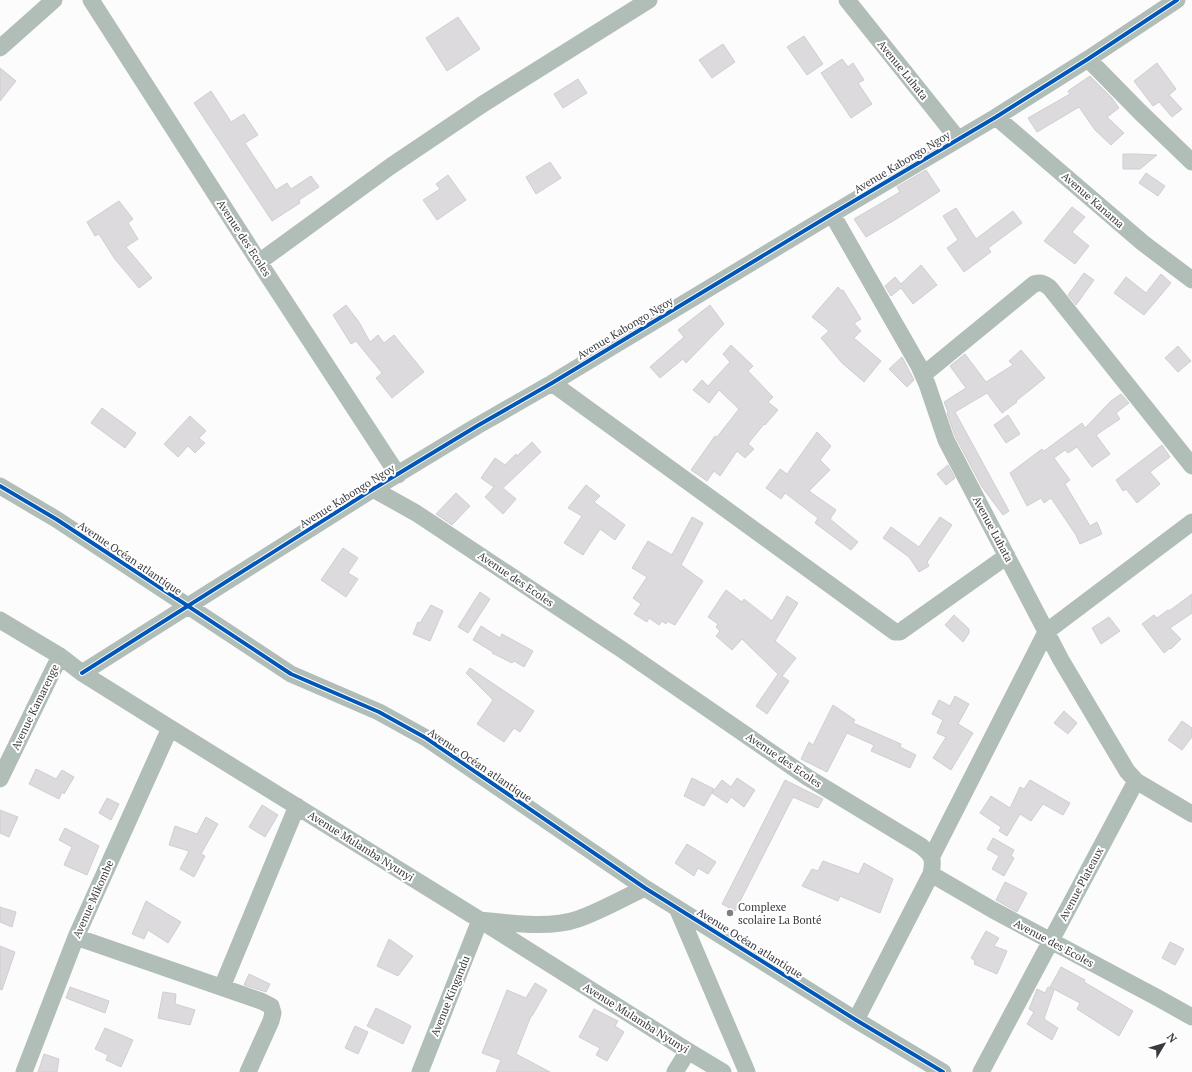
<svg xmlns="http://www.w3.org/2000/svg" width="1192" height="1072" font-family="'PT Serif',serif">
  <rect width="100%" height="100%" fill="#fcfcfd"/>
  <!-- building -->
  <path fill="#dddade" stroke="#cfced0" d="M458 17 480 49 447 71 426 38Z
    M804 36 823 64 807 75 787 47Z
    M723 44 735 62 712 78 699 60Z
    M842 59 848 67 853 63 864 80 858 83 872 104 851 118 821 73Z
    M1157 63 1176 89 1169 95 1182 109 1172 117 1159 102 1153 106 1134 81Z
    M0 68 16 81 0 101Z
    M1090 76 1112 98 1119 108 1107 117 1124 133 1111 145 1095 130 1079 107 1037 132 1028 118 1070 94 1068 91Z
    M578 79 587 93 563 108 554 94Z
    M211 91 231 122 244 114 258 135 245 143 276 190 287 183 291 189 311 176 319 187 299 200 300 203 272 221 194 103Z
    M1123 154H1136L1157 155 1140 169H1123Z
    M550 162 561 178 536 194 526 177Z
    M926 170 940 191 898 218 866 237 854 219 900 192 897 187Z
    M1146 173 1165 186 1158 196 1139 183Z
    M448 175 466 200 437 220 423 200 440 189 436 184Z
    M119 201 133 219 128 223 138 239 126 247 152 278 139 288 114 258 99 234 95 236 87 222Z
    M1072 207 1085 217 1072 232 1089 246 1075 264 1044 241Z
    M956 208 976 239 1013 211 1022 223 988 248 991 252 964 272 947 248 958 240 943 216Z
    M921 265 937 285 913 304 901 288 891 296 885 286 895 277 901 284Z
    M1084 273 1094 280 1076 305 1068 295Z
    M1161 274 1171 283 1144 315 1114 293 1126 277 1146 293Z
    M838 287 842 291 843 290 861 319 854 323 861 331 854 338 881 361 864 382 842 363 821 338 829 331 812 317Z
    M346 305 359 322 370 342 378 335 384 343 394 335 424 372 392 398 376 378 382 373 356 341 351 344 333 315Z
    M710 305 724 324 686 363 683 359 660 378 650 367 684 337 678 330Z
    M731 345 753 366 748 371 773 397 768 402 778 410 765 425 764 424 748 444 754 449 745 458 737 451 720 476 714 471 707 481 691 470 715 436 717 437 739 409 719 390 709 403 693 390 702 380 708 386 730 362 723 354Z
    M1178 346 1191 361 1178 372 1165 358Z
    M1021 350 1045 378 1016 401 1017 402 1002 413 987 393 955 412 1009 511 1003 515 982 487 955 436 947 413 948 412 944 402 966 388 950 366 965 354 986 382 1013 365 1009 361Z
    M902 357 914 380 907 387 889 369Z
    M1121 394 1129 403 1116 413 1120 419 1096 435 1110 454 1092 467 1077 447 1068 453 1065 450 1054 458 1070 480 1065 484 1090 526 1097 522 1102 534 1080 544 1076 535 1051 498 1044 503 1041 498 1027 506 1010 473 1042 449 1044 451 1082 423 1085 428 1111 401Z
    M102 408 136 433 125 448 91 423Z
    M1008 415 1020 434 1006 443 994 425Z
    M190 416 206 431 199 438 205 443 195 453 188 446 178 457 164 444Z
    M817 432 831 446 820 460 830 470 809 491 836 510 830 519 858 542 851 550 815 523 818 518 785 493 781 499 766 488 780 469 787 474Z
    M532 442 541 452 503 488 516 499 503 514 485 497 494 487 481 478 495 458 505 465 516 454 517 456Z
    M1162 445 1170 457 1150 472 1160 484 1137 503 1126 489 1123 491 1116 480Z
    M948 465 955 478 946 485 937 474Z
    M586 485 600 496 594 502 625 525 615 540 600 529 583 555 564 543 582 516 568 508Z
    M456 493 470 506 452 525 436 514Z
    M692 517 703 523 681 565 703 581 675 625 667 621 666 624 662 621 659 625 649 618 647 622 634 614 641 604 633 598 647 577 632 568 648 541 672 555Z
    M940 517 952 525 927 562 929 566 919 572 909 557 883 538 891 527 919 547Z
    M343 548 358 558 348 573 358 579 346 597 321 580Z
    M726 590 742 602 744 599 772 621 787 596 798 603 775 641 796 658 782 676 789 681 767 714 756 706 778 674 742 639 732 650 716 636 720 631 716 627 718 624 708 617Z
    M480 592 490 599 468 633 458 627Z
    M1192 594V613L1170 628 1181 639 1171 649 1170 648 1164 653 1142 624 1154 615 1157 618 1168 610 1169 611Z
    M431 605 443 611 430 641 413 634 418 622 420 623Z
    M954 615 969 629V633L963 642 945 625Z
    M1109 617 1120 631 1101 644 1092 628Z
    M481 626 500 638 502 634 533 651 524 667 514 661 512 663 492 653 493 652 473 640Z
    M470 668 534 711 520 732 514 728 504 742 477 724 493 700 466 673Z
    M955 696 969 704 958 724 973 733 951 770 933 758 946 737 937 733 943 720 932 714 939 700 950 706Z
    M833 705 855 720 853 723 901 744 900 747 916 755 910 768 871 751 874 745 847 733 827 772 801 759 809 742 813 745Z
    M1064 711 1077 723 1068 734 1054 723Z
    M1182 721 1192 728V737L1182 750 1168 740Z
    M36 769 56 779 62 770 74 777 64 794 62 792 59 799 29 784Z
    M692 778 714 789 704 806 684 796Z
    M737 778 755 790 744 807 731 797 727 803 712 793 722 780 731 787Z
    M785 780 823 799 818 808 793 797 735 911 722 904Z
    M1030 780 1070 803 1063 815 1043 804 1031 821 1020 814 1007 836 999 831 1001 827 980 813 991 796 1010 808 1020 787 1024 789Z
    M107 798 119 804 111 820 99 813Z
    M262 805 278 815 265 837 249 827Z
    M0 810 18 817 9 837 0 833Z
    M206 817 218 824 201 854 205 856 194 877 180 869 189 851 169 845 175 826 197 834Z
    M65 828 99 846 87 875 64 865 72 847 59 840Z
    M993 838 1014 850 1011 856 1014 858 1004 876 992 869 999 856 987 849Z
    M687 844 716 862 708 874 698 868 694 876 675 863Z
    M823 861 859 874 864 863 893 879 880 913 840 896 838 901 802 886 812 869 818 871Z
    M1005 882 1027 893 1017 912 996 900Z
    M146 901 181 922 168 943 148 930 144 939 132 934Z
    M0 907 16 912 12 927 0 922Z
    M986 931 999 938 994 946 1007 951 997 974 974 964 975 961 971 958Z
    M389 939 413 956 398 976 377 966Z
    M1170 942 1184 949 1175 965 1162 958Z
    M0 946 15 952 2 990 0 989Z
    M1061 967 1085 980 1084 982 1133 1011 1119 1036 1077 1009 1080 1003 1050 987Z
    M249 974 270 984 266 992 244 985Z
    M535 983 547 990 532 1016H531L516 1054 550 1072H496L501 1060 482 1053 507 990 526 998Z
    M70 987 109 1001 105 1013 66 998Z
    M1048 987 1054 990 1044 1019 1058 1028 1052 1040 1027 1024 1034 1012 1029 1009 1037 989 1045 993Z
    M163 992 176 994 175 1004 195 1010 190 1025 158 1018Z
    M376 1008 411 1026 403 1044 367 1026Z
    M594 1009 618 1021 615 1026 624 1032 607 1061 596 1055 600 1048 579 1037Z
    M355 1026 368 1032 358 1054 345 1048Z
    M105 1028 133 1040 121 1067 106 1060 108 1055 95 1049Z
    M44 1054 59 1059 57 1072H38Z"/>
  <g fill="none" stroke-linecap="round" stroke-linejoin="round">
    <!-- street -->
    <path stroke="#b1bdb7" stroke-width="17" d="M91 0 259 262 398 475
      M847 0 958 139
      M0 48 54 0
      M1088 59 1140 112 1192 162
      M996 117 1143 243 1192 280
      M832 214 919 366 927 384 946 440 1061 660 1127 771 1136 781 1192 814
      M259 262 391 166 483 104 649 0
      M923 375 1034 284C1041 282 1044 283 1050 288L1192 466
      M552 383 895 632H900L904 629 1007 556
      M0 486 56 519 291 674 379 712 426 738 645 888 856 1020 943 1072
      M373 489 416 513 621 649 807 777 921 846C933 856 934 859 931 874L993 910 1158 998 1192 1017
      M0 620 60 656 82 673 170 728 480 920 688 1051 723 1072
      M82 673 373 489 477 426 552 383 832 214 996 117 1088 59 1177 0
      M0 779 60 656
      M932 856 1046 632 1192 522
      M677 908 747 1072
      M76 937 261 1001 271 1006 273 1013 271 1021 248 1072
      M222 987 297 806
      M856 1020 931 874
      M24 1072 76 937 170 728
      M420 1072 480 920C509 923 550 929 578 919 601 911 623 898 645 888
      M675 1072 688 1051
      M981 1072 1136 781"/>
    <defs>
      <path id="cycleway" d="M0 486 56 519 291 674 379 712 426 738 645 888 856 1020 943 1072
        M82 673 373 489 477 426 552 383 832 214 996 117 1088 59 1177 0"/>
    </defs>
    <!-- cycleway casing -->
    <use href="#cycleway" stroke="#fff" stroke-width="6"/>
    <!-- cycleway -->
    <use href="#cycleway" stroke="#0057b8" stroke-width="4"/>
  </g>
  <!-- markers -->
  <circle fill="#7f7e83" stroke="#fff" stroke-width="1.5" cx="730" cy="913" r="4"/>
  <g text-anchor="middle" stroke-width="4" stroke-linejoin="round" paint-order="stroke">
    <!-- street labels -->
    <g font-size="11" fill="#3b3a41" stroke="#fff">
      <text transform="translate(903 70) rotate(51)" y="4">Avenue Luhata</text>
      <text transform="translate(902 162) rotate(-31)" y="4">Avenue Kabongo Ngoy</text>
      <text transform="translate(1093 200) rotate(41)" y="4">Avenue Kanama</text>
      <text transform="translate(244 238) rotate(57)" y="4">Avenue des Ecoles</text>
      <text transform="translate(625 328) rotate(-31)" y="4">Avenue Kabongo Ngoy</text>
      <text transform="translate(347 496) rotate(-32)" y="4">Avenue Kabongo Ngoy</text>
      <text transform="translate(993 529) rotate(62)" y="4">Avenue Luhata</text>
      <text transform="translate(130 558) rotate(34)" y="4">Avenue Océan atlantique</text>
      <text transform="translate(516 579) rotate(34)" y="4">Avenue des Ecoles</text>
      <text transform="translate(35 707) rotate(-64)" y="4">Avenue Kamarenge</text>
      <text transform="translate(784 760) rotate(34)" y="4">Avenue des Ecoles</text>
      <text transform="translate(480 765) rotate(34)" y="4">Avenue Océan atlantique</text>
      <text transform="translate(361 846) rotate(32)" y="4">Avenue Mulamba Nyunyi</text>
      <text transform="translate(1081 884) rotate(-62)" y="4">Avenue Plateaux</text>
      <text transform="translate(93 899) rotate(-66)" y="4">Avenue Mikombe</text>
      <text transform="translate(750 943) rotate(32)" y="4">Avenue Océan atlantique</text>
      <text transform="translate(1054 943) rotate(28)" y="4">Avenue des Ecoles</text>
      <text transform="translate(450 996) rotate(-68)" y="4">Avenue Kingandu</text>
      <text transform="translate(636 1018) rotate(32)" y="4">Avenue Mulamba Nyunyi</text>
    </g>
    <!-- poi labels -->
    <g font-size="11" fill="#3b3a41" stroke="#fff" text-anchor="start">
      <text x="738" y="911">Complexe<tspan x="738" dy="13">scolaire La Bonté</tspan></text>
    </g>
  </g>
  <!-- north arrow -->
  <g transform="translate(1164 1044) rotate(52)" stroke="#ffffff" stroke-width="3" paint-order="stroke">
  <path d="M0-3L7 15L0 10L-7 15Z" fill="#3b3a41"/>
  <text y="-6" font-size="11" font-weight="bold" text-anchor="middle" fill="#3b3a41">N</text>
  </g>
</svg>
